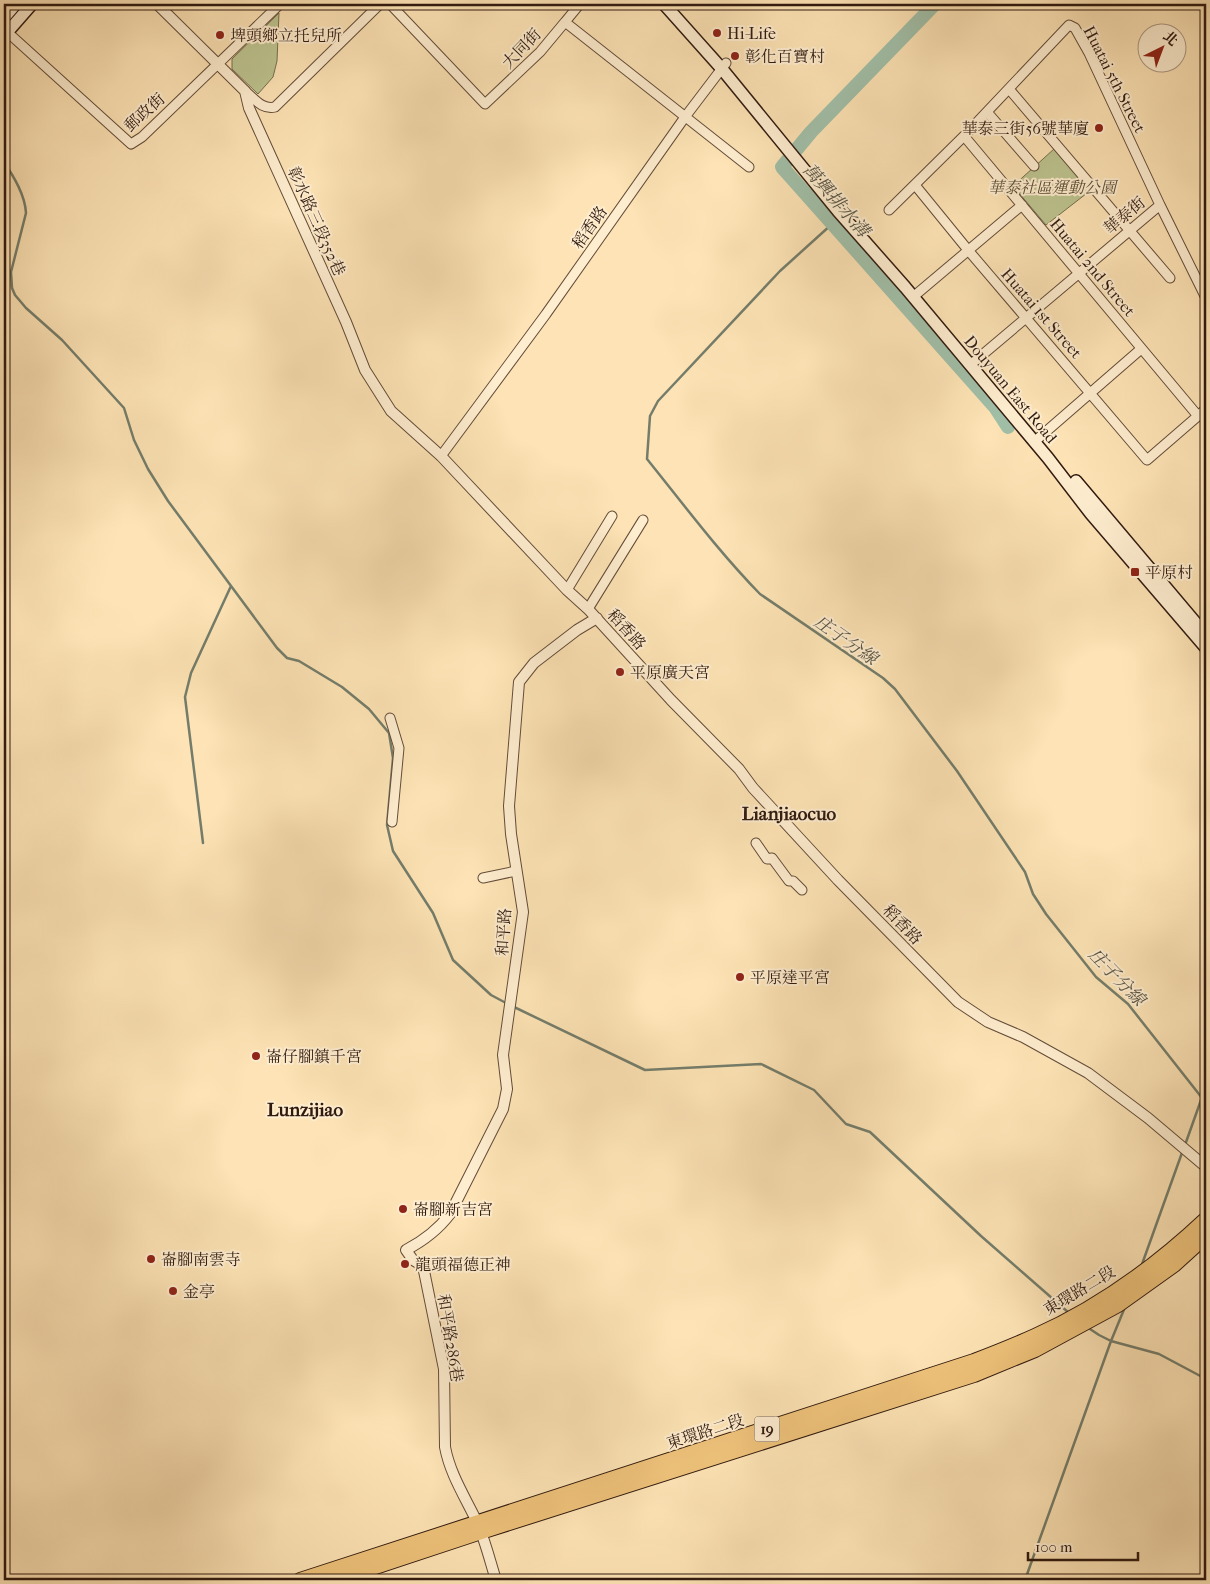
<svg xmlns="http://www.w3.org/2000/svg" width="1210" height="1584" font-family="'IM FELL French Canon','Noto Serif TC',serif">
  <rect width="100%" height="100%" fill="#fde3b5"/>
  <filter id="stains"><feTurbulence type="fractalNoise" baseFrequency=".004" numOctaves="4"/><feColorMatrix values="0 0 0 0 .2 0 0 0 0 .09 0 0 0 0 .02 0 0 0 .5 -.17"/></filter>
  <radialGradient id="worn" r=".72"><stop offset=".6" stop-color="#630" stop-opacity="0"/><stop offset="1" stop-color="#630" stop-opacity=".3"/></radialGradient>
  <!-- green -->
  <path fill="#bdc490" stroke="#766f50" d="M279 13 277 61 273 77 258 94 232 69V59Z
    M1054 149 1091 190 1046 225 1013 186Z"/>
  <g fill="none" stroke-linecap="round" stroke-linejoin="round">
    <!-- stream -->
    <path stroke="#747d6b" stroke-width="2.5" d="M4 162C14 177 25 195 26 213L11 272 12 288 15 295 26 308 62 340 124 408 134 440 148 469 168 501 277 648 287 658 299 661 342 687 369 709 389 733 393 758 387 825 393 851 433 913 453 960 491 995 506 1003
      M832 224 780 271 658 401 650 416 647 459C684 505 719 552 760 594L883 678 895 689 957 771 1025 872 1033 894 1046 914 1096 977 1128 1004 1206 1103
      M203 843 185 697 191 673 231 586
      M514 1007 645 1070 761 1064 814 1090 846 1124 870 1132 981 1236 1069 1313
      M1185 1145 1206 1086
      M1141 1267 1183 1150
      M1087 1327 1099 1335 1111 1341 1159 1354 1206 1379
      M1025 1580 1111 1341 1125 1307"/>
    <!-- river -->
    <path stroke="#a1bfa8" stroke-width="14" d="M935 4 811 132 782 167 995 407 1008 427"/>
    <defs>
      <path id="minor" d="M390 4 485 104 540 52 565 22 749 167
        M565 22 579 5
        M4 29 131 144 142 137 280 4
        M1009 89 1170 278
        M245 91C255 99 262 110 275 107L380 4
        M987 112 1034 166
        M964 136 1198 416
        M915 185 968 250 1147 460 1206 409
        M889 210 964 136 1069 25 1075 28 1089 53 1160 205 1206 298
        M913 297 1022 205
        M969 364 975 361 1160 205
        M1034 442 1141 349
        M441 456 546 314 685 117 726 63
        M567 590 612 516
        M588 609 643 520
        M390 718 399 748 392 822
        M756 843 767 859 772 858 789 881H793L802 890
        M483 878 516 871"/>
      <path id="tertiary" d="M157 4 245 91 249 108 346 322 365 370 391 411 441 456 567 590 588 609 671 700 739 769 753 788 838 880 958 1002 988 1022 1023 1037 1088 1073 1148 1118 1206 1167
        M496 1580C490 1561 485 1540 477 1522 465 1497 450 1474 445 1447L444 1369 423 1266 413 1260 406 1250C423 1241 438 1230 450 1214L503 1109 507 1089 503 1055 523 912 511 834 509 806 519 682 534 663 577 630 597 618"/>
      <path id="secondary" d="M664 4 722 69 838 211 905 287 1048 458 1091 514 1206 648
        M4 18 16 4
        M4 36 32 4
        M1076 481 1206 635"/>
      <path id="primary" d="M300 1580 974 1361C995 1353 1015 1345 1035 1336 1098 1308 1156 1266 1206 1219
        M336 1580 481 1532 974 1375 1035 1350 1118 1305 1174 1265 1206 1236"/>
    </defs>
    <!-- minor casing -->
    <use href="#minor" stroke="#634c39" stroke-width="11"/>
    <!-- tertiary casing -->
    <use href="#tertiary" stroke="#634c39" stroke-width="12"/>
    <!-- secondary casing -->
    <use href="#secondary" stroke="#301a10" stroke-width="14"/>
    <!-- primary casing -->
    <use href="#primary" stroke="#301a10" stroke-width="16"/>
    <!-- minor -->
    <use href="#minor" stroke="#feedcf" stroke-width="9"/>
    <!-- tertiary -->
    <use href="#tertiary" stroke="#feedcf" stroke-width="10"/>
    <!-- secondary -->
    <use href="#secondary" stroke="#feedcf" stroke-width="11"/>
    <!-- primary -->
    <use href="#primary" stroke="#eec27a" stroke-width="14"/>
  </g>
  <!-- markers -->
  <g fill="#8f2418" stroke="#feedcf" stroke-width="2">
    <circle cx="717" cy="33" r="5"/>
    <circle cx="220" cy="35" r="5"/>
    <circle cx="735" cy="56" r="5"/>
    <circle cx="1099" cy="128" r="5"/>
    <rect x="1130" y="567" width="10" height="10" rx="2.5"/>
    <circle cx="620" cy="672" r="5"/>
    <circle cx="740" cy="977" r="5"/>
    <circle cx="256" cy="1056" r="5"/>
    <circle cx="403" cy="1209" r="5"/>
    <circle cx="151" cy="1259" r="5"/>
    <circle cx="405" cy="1264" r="5"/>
    <circle cx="173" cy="1291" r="5"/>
  </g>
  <g text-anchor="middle" stroke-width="4" stroke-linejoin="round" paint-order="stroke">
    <!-- shield labels -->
    <rect fill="#feedcf" stroke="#6e5949" stroke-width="1" x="754.5" y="1416.5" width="25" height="25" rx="4"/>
    <g font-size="15" font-weight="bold" fill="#301a10">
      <text x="767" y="1434">19</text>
    </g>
    <!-- poi labels -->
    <g font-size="16" fill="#301a10" stroke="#feedcf" text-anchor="start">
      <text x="727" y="39">Hi-Life</text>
      <text x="230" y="41">埤頭鄉立托兒所</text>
      <text x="745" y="62">彰化百寶村</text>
      <text x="1089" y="134" text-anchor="end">華泰三街56號華廈</text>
      <text x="1145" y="578">平原村</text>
      <text x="630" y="678">平原廣天宮</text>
      <text x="750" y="983">平原達平宮</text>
      <text x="266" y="1062">崙仔腳鎮千宮</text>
      <text x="413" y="1215">崙腳新吉宮</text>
      <text x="161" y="1265">崙腳南雲寺</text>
      <text x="415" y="1270">龍頭福德正神</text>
      <text x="183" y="1297">金亭</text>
    </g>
    <!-- street labels -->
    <g font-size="16" fill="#301a10" stroke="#feedcf">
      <text transform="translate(521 48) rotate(-46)" y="6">大同街</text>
      <text transform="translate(1115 79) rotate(63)" y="6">Huatai 5th Street</text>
      <text transform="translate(144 112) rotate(-42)" y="6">郵政街</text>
      <text transform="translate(1124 215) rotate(-40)" y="6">華泰街</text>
      <text transform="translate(317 221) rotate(66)" y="6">彰水路三段352巷</text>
      <text transform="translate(589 227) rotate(-55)" y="6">稻香路</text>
      <text transform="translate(1093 267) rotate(50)" y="6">Huatai 2nd Street</text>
      <text transform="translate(1042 313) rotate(49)" y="6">Huatai 1st Street</text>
      <text transform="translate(1011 389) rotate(50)" y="6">Douyuan East Road</text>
      <text transform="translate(627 629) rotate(48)" y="6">稻香路</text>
      <text transform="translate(903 924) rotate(46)" y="6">稻香路</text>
      <text transform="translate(503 932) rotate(-86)" y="6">和平路</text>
      <text transform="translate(1079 1290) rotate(-31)" y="6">東環路二段</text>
      <text transform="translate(451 1338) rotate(81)" y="6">和平路286巷</text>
      <text transform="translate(705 1431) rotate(-18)" y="6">東環路二段</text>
    </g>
    <!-- park labels -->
    <g font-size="16" font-style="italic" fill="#5a4d36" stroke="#feedcf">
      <text x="1052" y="193">華泰社區運動公園</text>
    </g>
    <!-- water labels -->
    <g font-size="18" font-style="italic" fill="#585445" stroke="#feedcf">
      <text transform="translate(836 200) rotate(49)" y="6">萬興排水溝</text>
      <text transform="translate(846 640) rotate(35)" y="6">庄子分線</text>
      <text transform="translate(1117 977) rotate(46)" y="6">庄子分線</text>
    </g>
    <!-- quarter labels -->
    <g font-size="19" font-weight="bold" fill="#301a10" stroke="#feedcf">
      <text x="789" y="820">Lianjiaocuo</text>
      <text x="305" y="1116">Lunzijiao</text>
    </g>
  </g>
  <!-- margin -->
  <rect width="1210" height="1584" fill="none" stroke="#fde3b5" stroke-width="20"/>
  <rect x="5" y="5" width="1200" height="1574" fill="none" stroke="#301a10" stroke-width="2.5"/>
  <rect x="10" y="10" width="1190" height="1564" fill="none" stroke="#301a10"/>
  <!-- north arrow -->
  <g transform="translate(1162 48) rotate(42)"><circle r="24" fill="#feedcf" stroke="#ac9983"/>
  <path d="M0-4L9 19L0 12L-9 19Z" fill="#8f2418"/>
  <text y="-8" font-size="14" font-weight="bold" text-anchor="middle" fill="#301a10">北</text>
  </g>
  <!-- scale -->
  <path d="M1028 1552v8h110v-8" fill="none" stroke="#301a10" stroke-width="2.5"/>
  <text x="1035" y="1552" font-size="15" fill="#301a10" stroke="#feedcf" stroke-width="4" paint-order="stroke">100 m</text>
  <rect width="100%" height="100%" filter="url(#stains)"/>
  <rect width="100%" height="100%" fill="url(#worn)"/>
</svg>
